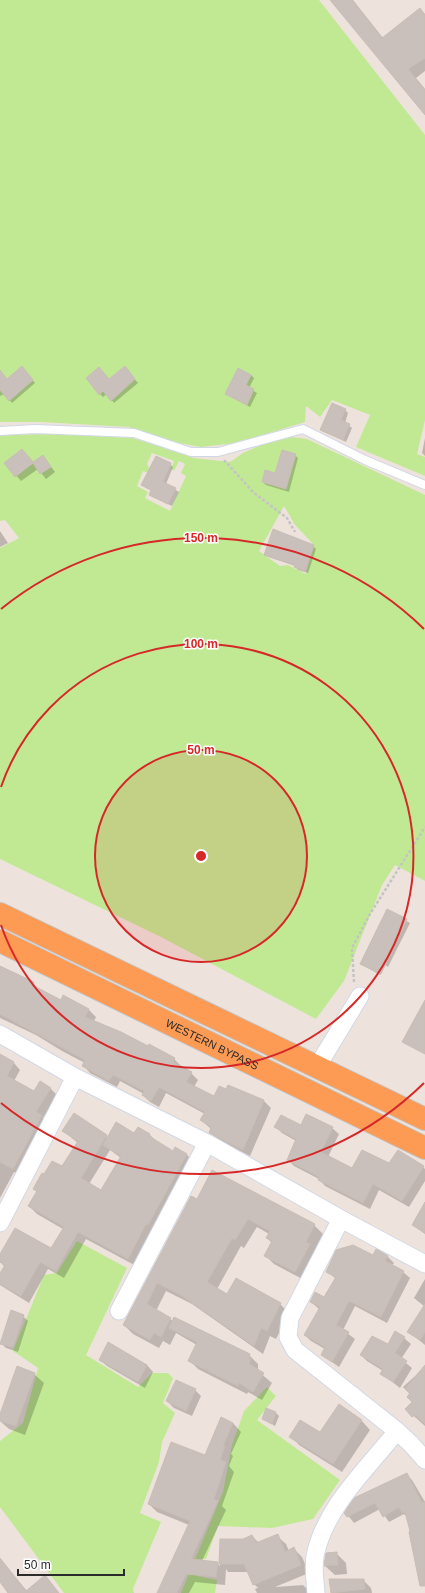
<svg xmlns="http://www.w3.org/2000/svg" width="425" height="1593" font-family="Arial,sans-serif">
  <rect width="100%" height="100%" fill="#eee3dc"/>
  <!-- green -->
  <path fill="#c1e994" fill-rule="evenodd" d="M0 0H319L425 135V420L417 454 425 457V476L356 447 370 415 332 400 320 417 306 406 305 422 236 443 201 447 162 440 129 427 41 422H0Z
    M53 434 133 438 194 458 230 462 243 453 274 439 292 437 307 439 425 495V881L395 865 382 885 344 981 316 1019 161 937 0 859V548L19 538 5 520 0 521V435ZM152 453 174 461 171 469 174 471 179 461 185 464 181 473 186 476 170 511 145 498 148 492 137 486 143 471 149 473 151 471 147 464ZM284 506 295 525 314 545 306 574 288 565 280 566 259 551Z
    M77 1241 127 1268 86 1355 138 1387 152 1373H168L173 1378 163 1403 175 1413 162 1442 159 1462 140 1513 161 1522 133 1589 134 1593H64L0 1507V1441L23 1423 38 1368 13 1351 44 1275 57 1273Z
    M267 1387 276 1396 257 1420 340 1480 313 1519 272 1528 218 1526 206 1559H199L197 1576 217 1580 215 1593H181L223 1492 232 1445 244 1411Z"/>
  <!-- shadow -->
  <path fill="#0003" fill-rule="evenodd" d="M331 0H353L383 38 420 10 425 14V71L416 78 425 89V114Z
    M99 368 109 380 127 370 138 383 114 403 107 394 103 397 100 394Z
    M0 371 7 380 25 371 35 383 12 403 5 394 0 396Z
    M251 375 254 378 249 388 257 393 250 407 226 393Z
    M345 410 348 413 345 423 352 428 346 442 322 430Z
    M425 438V456L422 453Z
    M22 450 34 463 43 456 55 472 46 479 38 469 21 481 6 464Z
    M295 455 298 458 289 492 266 485 263 482 276 474Z
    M170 464 173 467 166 484 179 492 172 506 153 497 150 494 152 491 142 485Z
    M0 531 8 543 0 547Z
    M313 546 316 549 308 573 298 570 295 566 269 557 266 554Z
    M387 910 410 923 388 967 385 965 380 975 361 964Z
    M0 966 33 983 40 990 61 1002 64 997 89 1010 96 1017 94 1021 174 1059 181 1066V1067L191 1073 198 1080 194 1087 214 1098 227 1091 229 1086 264 1101 271 1108 250 1156 217 1140 210 1132 211 1129 201 1120 205 1114 166 1093 159 1107 150 1102 143 1095 144 1094 120 1081 117 1087 90 1073 83 1065 85 1063 62 1051 36 1035 0 1018Z
    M1 1056 14 1063 20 1070 14 1081 34 1092 50 1088 57 1095 43 1118 48 1123 20 1175 14 1172 0 1198V1059Z
    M276 1127 332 1128 339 1134 328 1157 353 1170 389 1165 423 1167 425 1169V1181L409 1207 379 1190 370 1209 325 1186 319 1179 294 1166 288 1160 296 1141 282 1133Z
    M63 1131 106 1136 108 1138 135 1134 150 1135 157 1142 174 1152 176 1148 187 1155 194 1162 136 1266 86 1239 64 1278 48 1269 29 1303 0 1285V1275L5 1267 0 1262V1256L51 1250 63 1229 37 1214 29 1206 37 1192 34 1189 44 1175 62 1168 78 1143ZM110 1150 121 1158 102 1191 89 1184Z
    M197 1200 314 1225 323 1234 315 1250 318 1253 304 1280 274 1264 265 1255 272 1243 267 1238 269 1234 257 1227 244 1248 241 1246 217 1289 227 1295 236 1279 280 1304 289 1313 276 1339 270 1336 263 1354 192 1304 166 1291 156 1311 173 1321 249 1355 258 1364V1371L272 1383 262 1400 248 1392 247 1394 198 1369 190 1361 197 1345 176 1333 170 1345 163 1341 159 1348 133 1334 124 1325Z
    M425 1207V1234L413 1225Z
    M373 1256H387L394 1263 392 1266 403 1272 410 1278 387 1323 355 1306 343 1330 355 1339 339 1367 322 1355 325 1349 311 1341 305 1335 319 1309 311 1302 325 1298 336 1279 327 1271Z
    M425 1279V1345L409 1332 425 1307 414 1298Z
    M23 1316 28 1321 18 1352 6 1348 1 1343Z
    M404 1338 411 1344 401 1359 412 1368 400 1388 382 1374 383 1371 367 1361 361 1355 388 1346Z
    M108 1343 147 1365 153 1372 145 1388 107 1366 100 1360Z
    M425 1367V1426L406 1409 414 1402 410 1394 403 1387Z
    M34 1374 44 1383 25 1435 9 1429 0 1421V1417Z
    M195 1390 201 1396 192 1416 174 1408 167 1401Z
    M339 1406 362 1421 370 1430 342 1472 299 1445 291 1436 320 1434Z
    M276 1413 279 1416 275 1426 263 1419Z
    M233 1423 241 1432 231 1454 233 1456 229 1466 234 1472 222 1506 226 1510 202 1561 217 1563 220 1566V1540H244L252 1536 259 1543 277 1536 286 1544 289 1551 294 1549 302 1557 309 1573 275 1587 303 1585 311 1593H257L255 1589 258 1588 254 1584 249 1572H228L226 1569 225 1585 195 1582 189 1593H158L189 1525 157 1512 149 1504 206 1456Z
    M406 1474 412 1480 425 1502V1585L407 1517 404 1514 389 1522 380 1509 354 1523 346 1513Z
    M336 1553 346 1563 347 1574 335 1575 325 1566 327 1554Z
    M0 1559 27 1591 44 1577 59 1593H10L0 1581Z
    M330 1580H363L371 1588 372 1593H332Z"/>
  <!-- building -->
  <path fill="#c9c0bb" stroke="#c9beb5" d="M330 0H352L382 38 420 8 425 15V58L408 69 425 90V115Z
    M22 366 33 380 9 401 0 390V370L7 379Z
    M125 366 135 379 111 401 103 391 99 395 86 378 99 367 109 379Z
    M238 368 251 375 246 385 254 389 247 405 225 394Z
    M332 403 346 409 341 420 350 424 343 440 320 430Z
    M22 449 33 462 43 455 51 467 40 474 33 463 15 477 4 463Z
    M282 450 296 454 286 489 262 482 265 470 275 473Z
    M156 456 171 463 163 482 176 488 168 504 149 495 151 490 141 485Z
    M273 529 314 545 305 571 294 567 295 565 264 555Z
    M387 909 407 919 381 974 360 964Z
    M0 966 34 982 32 985 61 1000 63 995 89 1009 85 1017 121 1032 148 1046 149 1044 175 1058 173 1062 192 1072 186 1082 214 1096 219 1086 226 1089 228 1085 264 1100 243 1150 209 1133 211 1127 200 1120 205 1112 159 1087 151 1101 142 1095 144 1091 113 1075 109 1081 82 1066 85 1060 0 1014Z
    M425 1000V1054L402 1042Z
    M0 1054 14 1062 7 1076 34 1091 40 1081 51 1088 36 1112 42 1115 13 1169 0 1162Z
    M74 1113 107 1135 81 1178 101 1190 121 1156 103 1145 116 1122 134 1133 138 1127 150 1134 149 1136 173 1151 175 1147 187 1154 148 1225 146 1224 128 1259 78 1232 56 1271 40 1262 21 1296 0 1284V1273L5 1265 0 1262V1254L15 1228 51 1248 64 1227 28 1206 37 1191 33 1189 42 1173 44 1174 52 1161 62 1166 78 1141 62 1131Z
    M306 1114 333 1127 321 1152 352 1168 362 1150 389 1163 398 1150 424 1166 402 1201 373 1184 363 1203 318 1180 319 1177 287 1160 296 1139 274 1127 281 1115 301 1125Z
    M212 1170 315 1224 306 1242 310 1244 295 1272 264 1256 272 1241 266 1238 270 1231 248 1219 235 1240 232 1238 207 1282 227 1294 236 1278 281 1303 267 1331 261 1328 254 1346 182 1296 157 1283 147 1304 171 1318 161 1337 154 1333 150 1340 123 1325 191 1196 197 1199Z
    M425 1202V1233L412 1225Z
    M353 1245 373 1255 376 1249 380 1251 388 1256 385 1261 404 1271 381 1317 349 1301 336 1325 349 1332 332 1362 321 1355 325 1347 304 1335 320 1307 310 1302 315 1292 324 1297 336 1277 326 1272 336 1250Z
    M425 1304V1332L420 1340 407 1332Z
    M11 1310 24 1315 13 1347 0 1344Z
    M174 1317 250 1354 249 1358 251 1359 249 1364 264 1373 253 1392 239 1383 238 1386 188 1361 197 1342 169 1328Z
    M395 1331 405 1337 395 1353 407 1361 393 1382 380 1374 383 1369 360 1355 372 1336 388 1344Z
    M108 1342 147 1365 138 1382 99 1360Z
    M425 1365V1424L415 1415 412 1417 405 1409 412 1402 407 1397 410 1393 405 1389Z
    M17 1366 35 1373 16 1426 0 1421V1414Z
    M176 1380 196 1389 186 1411 166 1401Z
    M339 1404 362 1420 333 1464 289 1437 300 1420 320 1432Z
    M266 1408 276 1412 272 1424 262 1419Z
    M221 1417 233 1423 223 1446H225L220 1460 226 1462 214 1499 218 1501 191 1559 218 1562 216 1577 186 1574 177 1593H157L190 1521 148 1504 171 1442 205 1455Z
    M407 1473 422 1503 425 1501V1586H420L409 1532 410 1531 405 1512 402 1513 399 1507 383 1517 375 1503 347 1517 344 1513 354 1498Z
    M278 1534 285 1552 294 1547 301 1565 253 1585 244 1564H219L220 1539H243L252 1535 256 1543Z
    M337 1552 338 1565 324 1566 326 1553Z
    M0 1558 26 1591 45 1575 59 1593H8L0 1582Z
    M329 1579H364L365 1589 331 1593Z"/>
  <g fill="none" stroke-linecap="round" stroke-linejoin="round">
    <defs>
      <path id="service" d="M0 431 35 429 134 433 191 452H218L303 429 365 460 425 485"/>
      <path id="minor" d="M0 1034 75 1077 207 1143 341 1219 425 1264
        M317 1067 360 996
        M341 1219 290 1318 288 1337 295 1350 397 1431 411 1444 425 1460
        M0 1223 75 1077
        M119 1311 207 1143
        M316 1593C315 1581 313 1568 315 1556 325 1507 367 1469 397 1431"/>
      <g id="trunk">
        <path d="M0 914 425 1119"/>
        <path id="s1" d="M0 941 425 1148"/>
      </g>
    </defs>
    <!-- service casing -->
    <use href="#service" stroke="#d1d8e5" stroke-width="10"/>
    <!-- minor casing -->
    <use href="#minor" stroke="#d1d8e5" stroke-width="19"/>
    <!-- trunk casing -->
    <use href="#trunk" stroke="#c4c4c4" stroke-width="24"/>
    <!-- path -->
    <path stroke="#c4c4c4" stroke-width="2.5" stroke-dasharray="3 2" stroke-linecap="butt" d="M224 460 254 493 287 518 295 532
      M354 982 352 948 370 914 425 827"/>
    <!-- service -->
    <use href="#service" stroke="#fff" stroke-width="8"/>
    <!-- minor -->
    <use href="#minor" stroke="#fff" stroke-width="17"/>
    <!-- trunk -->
    <use href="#trunk" stroke="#fd9a54" stroke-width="22"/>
  </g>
  <!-- distance rings -->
  <circle cx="201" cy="856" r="106" fill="#d62828" fill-opacity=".12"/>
  <g fill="none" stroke="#d62828" stroke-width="2">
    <circle cx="201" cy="856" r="106"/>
    <path d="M1 787A212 212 0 1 1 1 925"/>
    <path d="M424 1083A318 318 0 0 1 1 1103M1 609A318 318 0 0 1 424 629"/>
  </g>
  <g text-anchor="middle" stroke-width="3" stroke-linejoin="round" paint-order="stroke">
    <!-- street labels -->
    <g font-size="11" fill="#2b2b2b" stroke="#fff">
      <text dy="4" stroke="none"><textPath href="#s1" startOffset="236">WESTERN BYPASS</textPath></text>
    </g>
  </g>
  <circle cx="201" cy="856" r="6" fill="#d62828" stroke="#fff" stroke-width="2"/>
  <g font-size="12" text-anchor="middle" font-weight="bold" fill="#d62828" stroke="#fff" stroke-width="3" stroke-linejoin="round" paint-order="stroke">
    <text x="201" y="542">150 m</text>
    <text x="201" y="648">100 m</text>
    <text x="201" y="754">50 m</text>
  </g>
  <!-- scale -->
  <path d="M18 1569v6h106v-6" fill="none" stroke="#2b2b2b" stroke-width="2"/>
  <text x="24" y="1569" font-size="12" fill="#2b2b2b" stroke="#ffffff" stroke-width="3" paint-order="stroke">50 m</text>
</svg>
